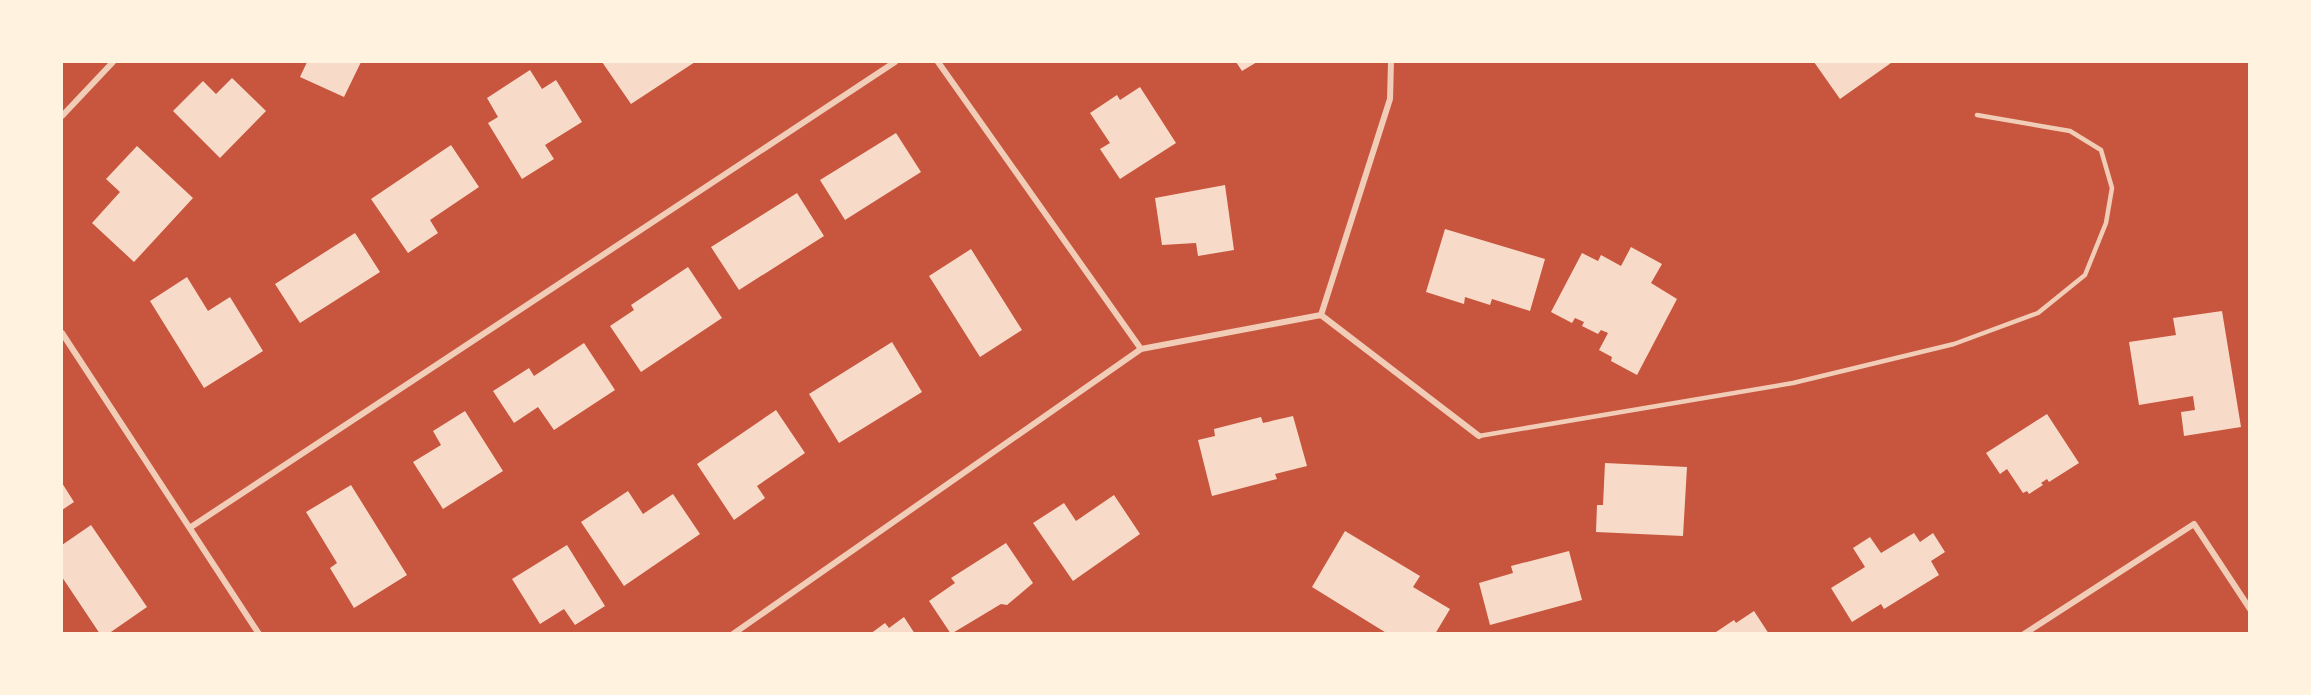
<svg xmlns="http://www.w3.org/2000/svg" width="2311" height="695" font-family="Signika,sans-serif">
  <rect width="100%" height="100%" fill="#c8553d"/>
  <!-- building -->
  <path fill="#f7dbc8" d="M307 62H361L344 97 300 77Z
    M602 62H695L631 104Z
    M1236 62H1257L1242 71Z
    M1814 62H1890L1891 63 1840 99Z
    M530 70 542 89 556 80 582 122 545 145 554 159 522 179 488 123 498 117 487 98Z
    M232 78 266 111 220 158 173 111 203 81 216 94Z
    M1140 87 1176 143 1120 179 1100 149 1110 143 1090 113 1117 95 1120 100Z
    M896 133 921 172 845 220 820 180Z
    M451 145 479 187 430 220 438 233 408 253 371 199Z
    M137 146 193 198 134 262 92 223 120 192 106 179Z
    M1225 185 1234 250 1198 256 1196 243 1162 245 1155 198Z
    M797 193 824 236 739 290 711 247Z
    M1445 229 1545 259 1530 311 1492 299 1490 305 1465 297 1464 304 1426 292Z
    M355 233 380 272 300 323 275 284Z
    M1631 247 1662 264 1651 283 1677 299 1637 375 1611 361 1612 357 1599 350 1608 333 1601 330 1598 334 1582 326 1584 322 1575 318 1572 323 1551 312 1582 253 1598 261 1601 255 1621 266Z
    M971 249 1022 330 980 357 929 276Z
    M688 267 722 318 641 372 610 326 634 310 631 305Z
    M187 277 208 311 230 297 263 351 204 388 150 301Z
    M2222 311 2241 427 2184 436 2181 412 2195 410 2193 396 2139 405 2129 342 2176 335 2173 318Z
    M892 342 922 392 839 443 809 394Z
    M584 343 615 390 554 430 538 407 514 423 493 391 529 368 534 376Z
    M776 410 805 453 757 486 765 498 734 520 697 464Z
    M465 411 503 471 443 509 413 462 441 445 433 431Z
    M2047 414 2079 463 2049 482 2047 479 2041 483 2043 485 2029 494 2027 491 2023 493 2007 469 2000 474 1986 453Z
    M1293 416 1307 466 1275 474 1277 479 1212 496 1198 440 1215 436 1214 429 1261 417 1263 423Z
    M1605 463 1687 467 1683 536 1596 532 1597 505H1603Z
    M62 483 74 502 62 510Z
    M351 485 407 575 354 608 330 568 337 563 306 512Z
    M628 491 643 514 673 494 700 534 624 586 581 522Z
    M1114 495 1140 534 1073 581 1033 523 1064 503 1076 521Z
    M91 525 147 607 108 634H100L62 577V545Z
    M1345 531 1420 576 1413 587 1450 609 1435 634H1388L1312 587Z
    M1914 533 1920 542 1933 533 1945 552 1931 561 1939 575 1884 609 1881 604 1852 622 1831 588 1865 567 1853 548 1870 537 1881 553Z
    M1006 543 1033 583 1007 605 1001 604 951 634 929 601 955 583 951 578Z
    M567 545 605 606 575 625 564 609 540 624 512 579Z
    M1569 551 1582 600 1490 625 1479 583 1513 573 1511 566Z
    M1754 611 1769 634H1713L1734 620 1736 623Z
    M904 617 915 634H870L885 623 889 628Z"/>
  <g fill="none" stroke-linecap="round" stroke-linejoin="round">
    <!-- service -->
    <path stroke="#f1ccb7" stroke-width="4.5" d="M1479 436 1793 383 1954 344 2038 313 2085 275 2106 223 2112 188 2101 150 2070 131 1977 115"/>
    <!-- minor -->
    <path stroke="#f1ccb7" stroke-width="6" d="M938 62 1141 349
      M62 116 113 62
      M1321 315 1390 99 1391 62
      M62 333 259 634
      M191 527 895 62
      M733 634 1141 349 1321 315 1479 436
      M2024 634 2194 524 2250 609"/>
  </g>
  <!-- border -->
  <rect width="2311" height="695" fill="none" stroke="#fff3e0" stroke-width="126"/>
</svg>
